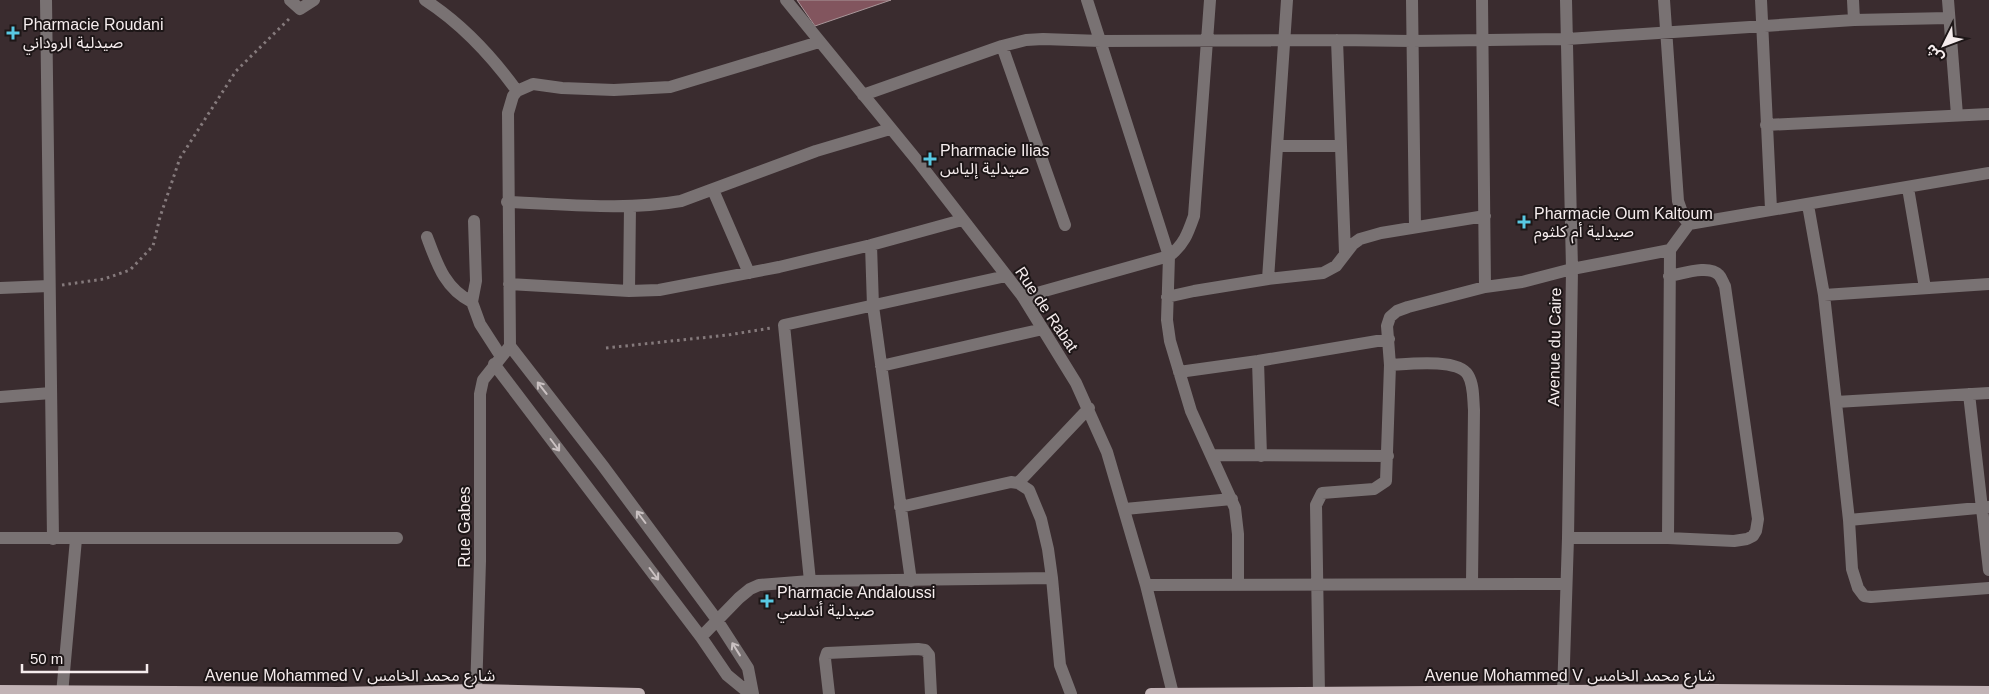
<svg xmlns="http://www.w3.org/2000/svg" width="1989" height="694" font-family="Helvetica,'Noto Sans Arabic',sans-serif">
  <rect width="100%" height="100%" fill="#3a2c2f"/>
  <!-- building -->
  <path fill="#82555e" stroke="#a9979a" d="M797 0H891L815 26Z"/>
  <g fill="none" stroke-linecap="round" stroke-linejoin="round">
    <!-- path -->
    <path stroke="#857a7c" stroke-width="3" stroke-dasharray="2.5 4" stroke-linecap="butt" d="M62 285 104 279 130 270 153 246 160 217 180 158 236 71 290 18
      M606 348 728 335 771 328"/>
    <!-- minor -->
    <path stroke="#797273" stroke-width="12" d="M46 0 53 539
      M290 0 300 9 314 0
      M425 0C462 24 491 55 517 91
      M786 0 920 164 1023 297 1076 383 1107 452 1146 585 1173 694
      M1210 0 1194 216C1188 233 1184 245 1169 256L1167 320 1170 341 1191 411 1235 508 1238 534V583
      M1412 0 1415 227
      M1482 0 1485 287
      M1664 0 1678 201 1684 218 1689 224 1670 250 1668 538
      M1761 0 1771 209
      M1853 0 1854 20
      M1948 0 1957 115
      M1337 40 1345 253
      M1002 46 1065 225
      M863 95 1002 46 1026 40 1043 39 1101 41 1337 40 1412 41 1567 39 1854 20 1949 18
      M1766 125 1989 114
      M1277 146H1341
      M1908 188 1925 288
      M713 190 749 273
      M507 202C565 204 624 211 681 201L816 151 890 129
      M1808 205 1824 295 1849 520 1852 569 1858 588 1864 596 1871 597 1989 588
      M474 221 476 281 472 302 480 324 500 355
      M1689 224 1989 173
      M427 237C437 264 445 289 472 302
      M871 245 873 306 911 581
      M1268 279 1287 0
      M509 284 629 291 659 290 779 267 871 245 962 220
      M0 288 49 286
      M629 291 630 206
      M1824 295 1989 284
      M1023 297 1169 256 1087 0
      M1167 297 1194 291 1268 279 1323 273 1336 266 1353 244 1360 239 1381 233 1485 216
      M510 346 603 466 717 620 748 668 753 694
      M1258 361 1261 456
      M494 364 701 637 727 675 750 694
      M1390 365C1408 364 1458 358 1468 375 1474 385 1473 399 1474 410L1472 583
      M881 366 1043 329
      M1179 372 1258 361 1389 339
      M1969 394 1989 570
      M0 397 51 393
      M1836 402 1989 393
      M1211 455 1388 456
      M1018 483 1089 408
      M900 507 1011 482 1018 483 1029 490 1041 519 1048 549 1052 578 1060 665 1071 694
      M1125 509 1232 499
      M1849 520 1989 507
      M0 538H397
      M1568 538H1668L1734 541 1747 539 1753 536 1756 531 1758 519 1725 286C1723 283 1722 278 1719 275 1709 264 1682 274 1669 276
      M810 581 784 325 1006 276
      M1146 585 1565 584
      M701 637 739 598 750 589 759 585 810 581 1052 578
      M62 694 76 539
      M476 694 480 561V394L483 380 510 346 508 113 513 96 517 91 533 84 562 88 614 90 670 87 819 42
      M829 694 825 659 827 653 918 649 925 650 929 655 931 694
      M1319 694 1316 505 1322 493 1374 489 1386 481 1390 365 1387 326 1390 317 1397 311 1408 307 1485 287 1522 282 1572 269 1670 250
      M1563 694 1568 538 1572 269 1566 0"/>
    <!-- major -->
    <path stroke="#c2b3b6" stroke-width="12" d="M0 691 338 693 476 690 639 694
      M1151 694 1714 690 1989 692"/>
  </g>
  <!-- one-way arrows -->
  <defs><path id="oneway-shaft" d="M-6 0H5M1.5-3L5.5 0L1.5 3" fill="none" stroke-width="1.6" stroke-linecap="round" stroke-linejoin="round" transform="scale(1.25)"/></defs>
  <g stroke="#cac1c2">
    <use href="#oneway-shaft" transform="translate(542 388) rotate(-128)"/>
    <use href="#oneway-shaft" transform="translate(555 445) rotate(53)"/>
    <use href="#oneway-shaft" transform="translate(641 517) rotate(-127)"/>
    <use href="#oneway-shaft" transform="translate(654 574) rotate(53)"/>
    <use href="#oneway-shaft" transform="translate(736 649) rotate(-122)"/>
  </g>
  <!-- markers -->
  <g fill="#58c9e3" stroke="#1d1617" stroke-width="2">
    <path d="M10.5 25.5h5v5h5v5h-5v5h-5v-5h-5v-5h5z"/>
    <path d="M927.5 151.5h5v5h5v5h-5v5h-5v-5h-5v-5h5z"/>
    <path d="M1521.5 214.5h5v5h5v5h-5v5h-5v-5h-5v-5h5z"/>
    <path d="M764.5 593.5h5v5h5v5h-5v5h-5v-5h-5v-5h5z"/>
  </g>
  <g text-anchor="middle" stroke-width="4" stroke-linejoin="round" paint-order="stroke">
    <!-- poi labels -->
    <g font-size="16" fill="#f5eced" stroke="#1d1617" text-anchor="start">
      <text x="23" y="30">Pharmacie Roudani<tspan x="23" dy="18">صيدلية الروداني</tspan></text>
      <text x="940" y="156">Pharmacie Ilias<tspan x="940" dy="18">صيدلية إلياس</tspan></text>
      <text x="1534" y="219">Pharmacie Oum Kaltoum<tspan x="1534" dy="18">صيدلية أم كلثوم</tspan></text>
      <text x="777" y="598">Pharmacie Andaloussi<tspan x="777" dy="18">صيدلية أندلسي</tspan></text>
    </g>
    <!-- street labels -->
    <g font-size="16" fill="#f5eced" stroke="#1d1617">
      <text transform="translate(1047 309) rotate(56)" y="6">Rue de Rabat</text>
      <text transform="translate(1554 347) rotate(-89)" y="6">Avenue du Caire</text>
      <text transform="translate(464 527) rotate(-90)" y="6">Rue Gabes</text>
      <text x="350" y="681">Avenue Mohammed V شارع محمد الخامس</text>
      <text x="1570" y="681">Avenue Mohammed V شارع محمد الخامس</text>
    </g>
  </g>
  <!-- north arrow -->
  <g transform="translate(1944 45) rotate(228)" stroke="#1d1617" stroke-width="4" paint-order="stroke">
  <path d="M0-4L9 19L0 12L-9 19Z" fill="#f5eced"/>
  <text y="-8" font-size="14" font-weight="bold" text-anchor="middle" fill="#f5eced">ش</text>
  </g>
  <!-- scale -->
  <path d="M22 664v8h125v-8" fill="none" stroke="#f5eced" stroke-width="2.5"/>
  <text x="30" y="664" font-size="15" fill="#f5eced" stroke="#1d1617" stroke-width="4" paint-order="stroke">50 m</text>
</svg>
